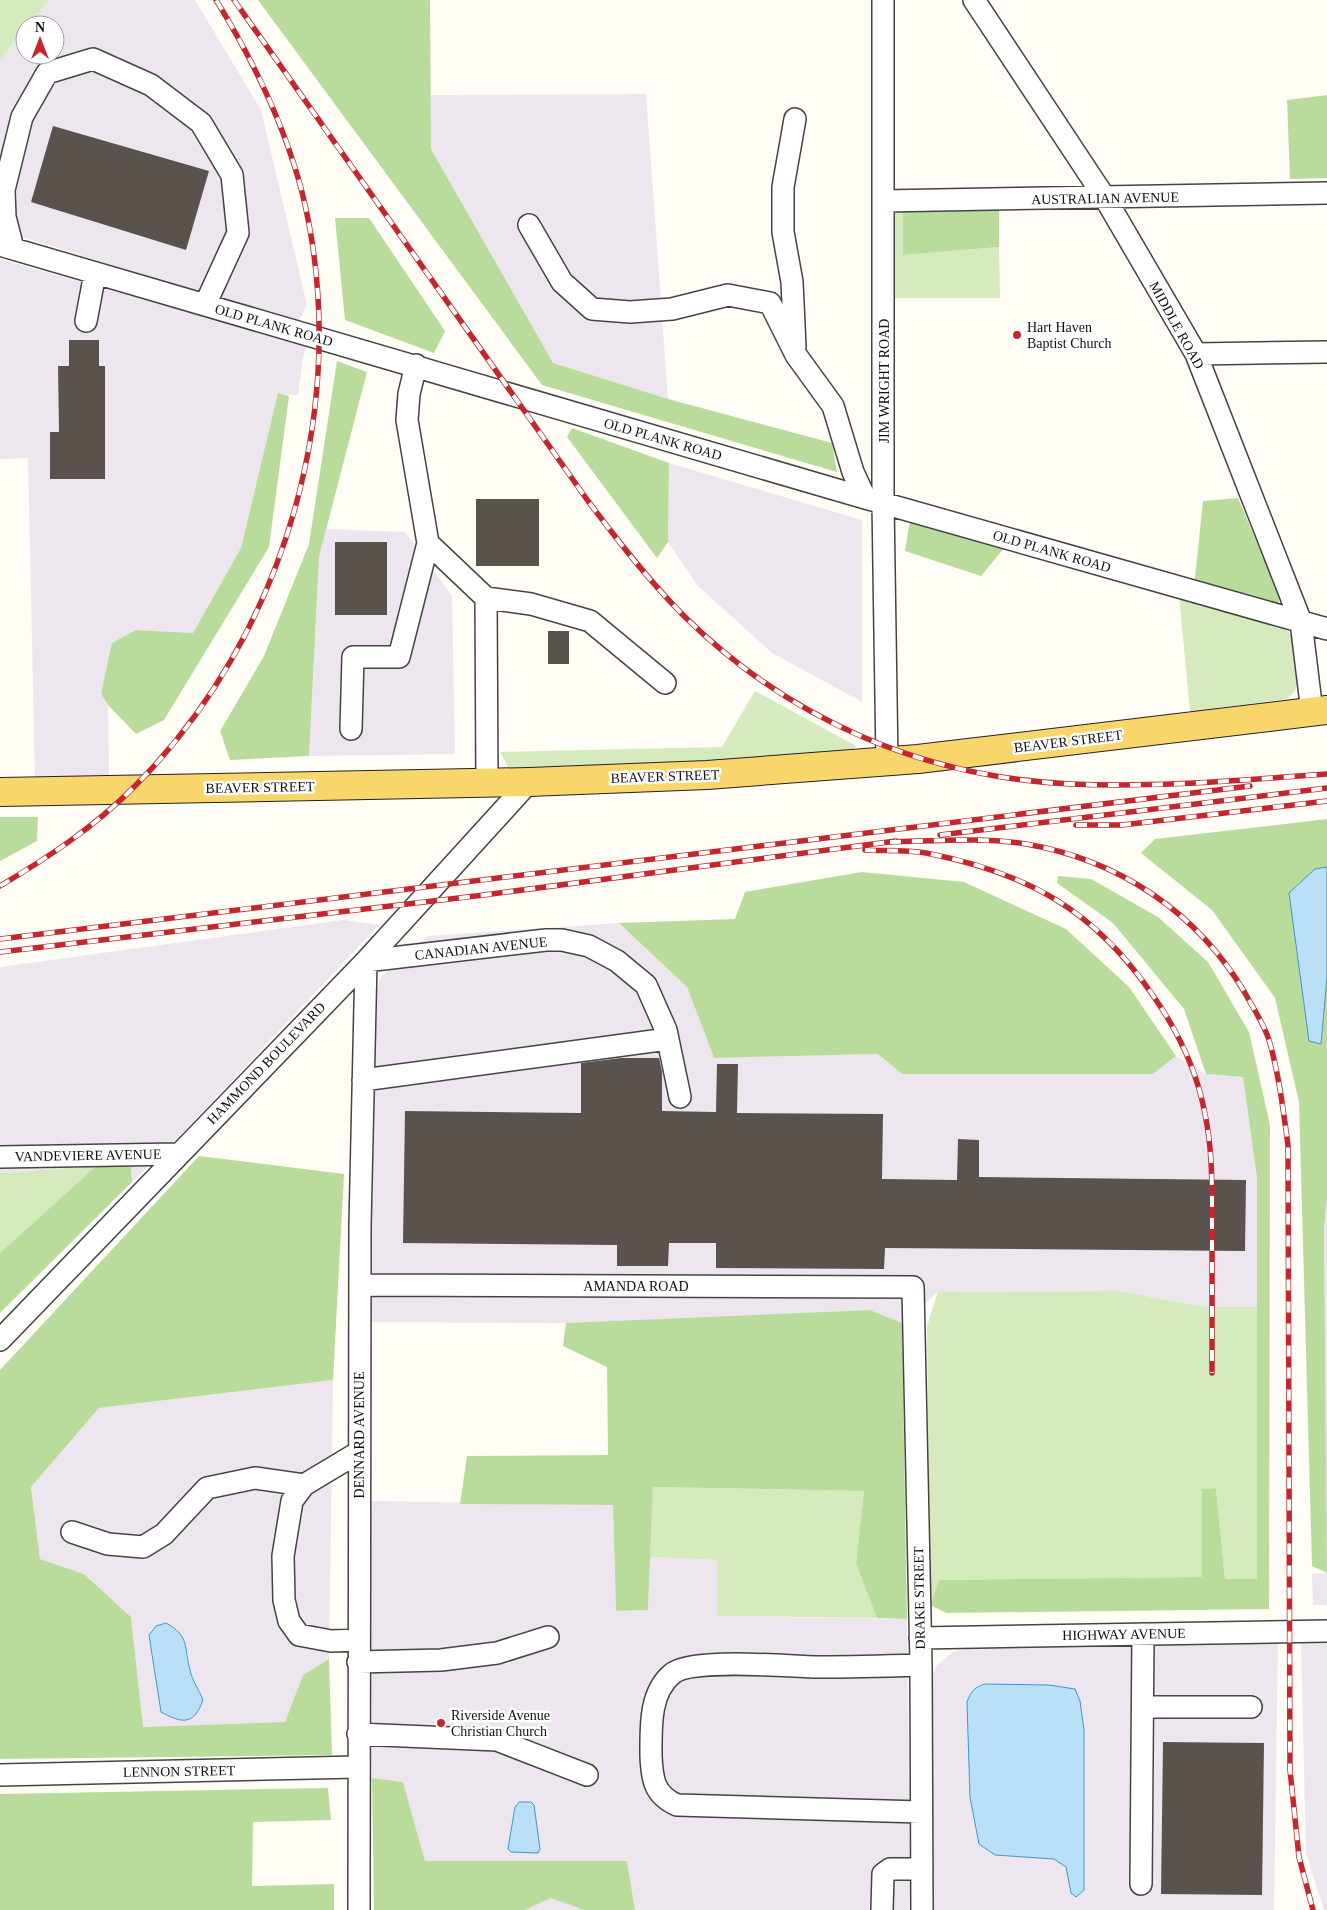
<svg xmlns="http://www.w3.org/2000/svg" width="1327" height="1910" font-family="Georgia,serif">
  <rect width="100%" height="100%" fill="#fffdf5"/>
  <!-- industrial -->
  <path fill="#eee6ef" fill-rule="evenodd" d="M49 0H195L261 110 307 305 298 323 0 230V60L25 29V55H55V25H29Z
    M646 94 668 399 553 364 431 149V95Z
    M0 259 305 345 298 395 278 394 241 548 193 633 136 630 101 694 108 705 109 777 35 779 28 458 0 459Z
    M669 463 862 520V702L772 653 698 586 668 542Z
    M326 529 405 532 452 596 455 754 309 756 319 557Z
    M343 920 379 925 168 1148 132 1182 130 1167 96 1166 0 1173V967Z
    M619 923 687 987 714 1058 878 1054 902 1074H1153L1176 1056 1206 1074 1243 1077 1257 1178V1307H1208L1118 1291 938 1292 902 1323 870 1310 566 1323 368 1322 374 1001 380 978 428 936Z
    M1327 1198V1605H1313L1312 1574 1327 1573 1324 1229Z
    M333 1380 329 1659 303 1675 285 1722 143 1727 131 1617 84 1574 40 1559 31 1487 99 1408ZM149 1635 188 1653 190 1671 203 1700 175 1719 161 1712Z
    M370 1501 613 1505 616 1611 648 1610 650 1557 717 1560V1616L907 1619 911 1910H635L627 1861H425L403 1782 372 1778Z
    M1278 1640 1274 1910H931L930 1682 936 1666 953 1652 976 1645Z
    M1327 1641V1910H1324L1306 1854 1301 1642Z
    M551 1897 584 1910H525Z"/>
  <!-- green -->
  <path fill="#d5ebbd" d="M0 0H49L29 25H25V29L0 60Z
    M903 210 904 255 999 247 1000 298H891L895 212Z
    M1179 595 1282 625 1292 636 1298 681 1295 691 1287 699 1190 712Z
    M755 691 856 746 852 752 724 760 509 768 500 752 722 747Z
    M96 1166 0 1253V1173Z
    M1118 1291 1208 1307H1257V1579L1225 1580 1216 1488 1202 1489V1577L939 1580 930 1605 927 1326 938 1292Z
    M653 1487 864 1491 856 1564 877 1618 717 1616V1560L650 1557Z"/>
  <!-- forest -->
  <path fill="#b9dc9c" d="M258 0H430L431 149 553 363 668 399 832 443 837 472 542 385Z
    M1327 95V178L1290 179 1287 100Z
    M999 205V247L903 255V210Z
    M335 218H369L445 331 434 353 345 320Z
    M337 361 367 372 319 557 309 756 230 760 220 731 264 656 309 544Z
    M278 393 289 396 269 547 164 720 136 734 108 705 101 694 112 643 136 630 193 633 241 548Z
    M572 428 669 463 668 542 657 558 567 437Z
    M1238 498 1280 598 1276 609 1194 587 1203 501Z
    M910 521 1005 547 981 576 905 551Z
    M0 817H38L37 841 0 861Z
    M1327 819V867L1315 869 1321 1044 1327 977V1198L1324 1229 1327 1573 1312 1566 1299 1102 1275 998 1212 910 1141 853 1155 839Z
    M862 872 964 882 1066 929 1129 987 1176 1056 1153 1074H902L878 1054 714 1058 687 987 619 923 735 919 745 892Z
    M1058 876 1091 879 1158 917 1208 962 1249 1032 1270 1125 1269 1609 946 1613 930 1605 939 1580 1202 1577V1489L1216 1488 1225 1579H1257V1178L1243 1077 1206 1074 1184 1009 1113 923 1057 883Z
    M199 1156 344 1174 333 1380 99 1408 31 1487 40 1559 84 1574 131 1617 143 1727 285 1722 303 1675 329 1659 332 1755 0 1759V1370Z
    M96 1166 131 1167 132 1182 0 1313V1253Z
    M870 1310 902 1323 907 1619 877 1618 856 1564 864 1491 653 1487 648 1610 616 1611 613 1505 460 1504 467 1456 608 1455 607 1367 563 1346 566 1323Z
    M372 1778 403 1782 425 1861H627L635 1910H584L551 1898 525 1910H374Z
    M328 1788 331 1820 253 1822 252 1886 334 1884V1910H0V1794Z"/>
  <!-- water -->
  <path fill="#b9e0f7" stroke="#3f96cf" d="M1327 867V977L1321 1044 1309 1041 1289 893 1315 869Z
    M166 1623C190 1636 184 1648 190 1670 192 1680 199 1690 203 1700 194 1725 183 1724 161 1712L149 1635 156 1626Z
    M985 1684 1049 1685 1075 1689 1080 1701 1084 1730V1890L1076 1897 1071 1893 1066 1867 1054 1859 995 1855 979 1844 970 1797 967 1702C971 1691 975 1687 985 1684Z
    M519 1802H531L534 1805 540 1849 538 1853 511 1852 508 1849 515 1807Z"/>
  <!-- building -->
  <path fill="#5a524d" d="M53 126 209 171 186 250 31 202Z
    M69 340H99V366H105V479H50V432H59L58 366H69Z
    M476 499H539V566H476Z
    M335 542H387V615H335Z
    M548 631H569V664H548Z
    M621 1058H659L662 1072V1111L716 1112 717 1064H738L737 1113 883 1114 882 1179 957 1180 958 1139 979 1140V1177L1246 1180 1245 1251 885 1248 884 1269 716 1268V1243H669L668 1266H617V1245L403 1243 405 1111 581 1113V1063Z
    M1163 1742 1264 1743 1262 1895 1161 1894Z"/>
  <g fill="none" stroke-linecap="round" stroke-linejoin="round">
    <defs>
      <path id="minor" d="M883 0V503L887 762
        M974 0 1105 198 1196 354 1301 622 1312 712
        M884 201 1327 193
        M529 225 562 282 592 309 630 312 672 309 728 295 770 303 796 355 833 406 853 472 865 498
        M0 245 865 498 1327 629
        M13 248 5 217 4 190 22 117 47 73 93 59 151 85 201 123 232 175 238 233 205 305
        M86 321 95 273
        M795 347 792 282 783 232V187L795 119
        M1196 354 1327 352
        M416 365 409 394 407 420 428 543 486 598 487 782
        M486 598 531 604 590 621 665 683
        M351 729 353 657H399L428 543
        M363 1080 668 1039
        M0 1157 177 1154
        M360 1285 913 1287 921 1665 922 1910
        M0 1340 366 961 529 782
        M72 1532 108 1544 143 1547 164 1534 207 1488 255 1478 304 1485
        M920 1638 1327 1631
        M359 1640 331 1641 299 1635 289 1621 284 1600 283 1556 292 1501 304 1485 359 1452
        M358 1662 441 1660 497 1653 548 1637
        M921 1665C888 1666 855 1667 822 1667 793 1667 691 1657 672 1674 649 1693 651 1728 651 1756 652 1779 654 1795 677 1805L921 1812
        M1143 1707H1251
        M358 1734 497 1740 587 1775
        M0 1775 358 1767
        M1141 1884 1143 1634
        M359 1910 360 1225 366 961 546 940H562L589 946 617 961 646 985 666 1030 680 1097
        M882 1910 883 1874 890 1869H922"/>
      <path id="major" d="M0 792 529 782 707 775 918 759 1327 710"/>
    </defs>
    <!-- minor casing -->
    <use href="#minor" stroke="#444" stroke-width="24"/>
    <!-- major casing -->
    <use href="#major" stroke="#222" stroke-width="30"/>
    <!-- minor -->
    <use href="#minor" stroke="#fff" stroke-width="21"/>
    <!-- major -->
    <use href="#major" stroke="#f9d66b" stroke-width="28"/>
    <defs>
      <path id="rail" d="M234 0 588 501C618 541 649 581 685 617 790 720 923 777 1070 784 1156 788 1242 780 1327 774
        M1076 825H1122L1327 801
        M940 835 1327 788
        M890 842C935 841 982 837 1026 844 1119 860 1197 912 1245 993 1253 1008 1264 1024 1269 1040 1279 1074 1283 1109 1288 1145L1290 1770 1299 1857 1313 1910
        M865 850C885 851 906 850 926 853 1028 873 1095 910 1154 997 1179 1033 1197 1071 1205 1114 1213 1152 1212 1191 1212 1230 1212 1278 1212 1326 1212 1373
        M0 886C47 858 93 828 132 789 285 638 354 401 302 192 284 123 253 60 216 0
        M0 939 1250 786
        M0 952 484 895 896 841"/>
    </defs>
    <!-- rail casing -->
    <use href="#rail" stroke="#c4262e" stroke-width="5.5"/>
    <!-- rail -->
    <use href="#rail" stroke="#fff" stroke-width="4" stroke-dasharray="11" stroke-linecap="butt"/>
  </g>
  <!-- markers -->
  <g fill="#c4262e" stroke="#fff" stroke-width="2">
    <circle cx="1017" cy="335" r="5"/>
    <circle cx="441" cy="1723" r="5"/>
  </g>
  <g text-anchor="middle" stroke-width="5" stroke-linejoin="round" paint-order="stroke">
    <!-- street labels -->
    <g font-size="14" fill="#111" stroke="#fff">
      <text transform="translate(1105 198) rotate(-1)" y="5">AUSTRALIAN AVENUE</text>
      <text transform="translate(274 325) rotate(16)" y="5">OLD PLANK ROAD</text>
      <text transform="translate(1177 325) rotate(61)" y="5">MIDDLE ROAD</text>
      <text transform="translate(884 381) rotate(-90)" y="5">JIM WRIGHT ROAD</text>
      <text transform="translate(663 439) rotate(16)" y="5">OLD PLANK ROAD</text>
      <text transform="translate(1052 551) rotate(16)" y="5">OLD PLANK ROAD</text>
      <text transform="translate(1068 741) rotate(-7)" y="5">BEAVER STREET</text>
      <text transform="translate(665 776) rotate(-2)" y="5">BEAVER STREET</text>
      <text transform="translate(260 787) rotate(-1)" y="5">BEAVER STREET</text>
      <text transform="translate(481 948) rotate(-6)" y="5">CANADIAN AVENUE</text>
      <text transform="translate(266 1063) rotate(-46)" y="5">HAMMOND BOULEVARD</text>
      <text transform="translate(88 1155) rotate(-1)" y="5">VANDEVIERE AVENUE</text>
      <text x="636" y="1291">AMANDA ROAD</text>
      <text transform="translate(359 1435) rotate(-90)" y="5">DENNARD AVENUE</text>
      <text transform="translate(919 1598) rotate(-91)" y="5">DRAKE STREET</text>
      <text transform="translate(1124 1634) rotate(-1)" y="5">HIGHWAY AVENUE</text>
      <text transform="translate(179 1771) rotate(-1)" y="5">LENNON STREET</text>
    </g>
    <!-- poi labels -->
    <g font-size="14" fill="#111" stroke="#fff" text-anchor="start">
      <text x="1027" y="332">Hart Haven<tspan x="1027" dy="16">Baptist Church</tspan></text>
      <text x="451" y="1720">Riverside Avenue<tspan x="451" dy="16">Christian Church</tspan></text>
    </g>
  </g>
  <!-- north arrow -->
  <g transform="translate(40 40)"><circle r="24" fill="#ffffff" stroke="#a0a0a0"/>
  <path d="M0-4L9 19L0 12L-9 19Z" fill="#c4262e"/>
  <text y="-8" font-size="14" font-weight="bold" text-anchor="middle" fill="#111111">N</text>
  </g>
</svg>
